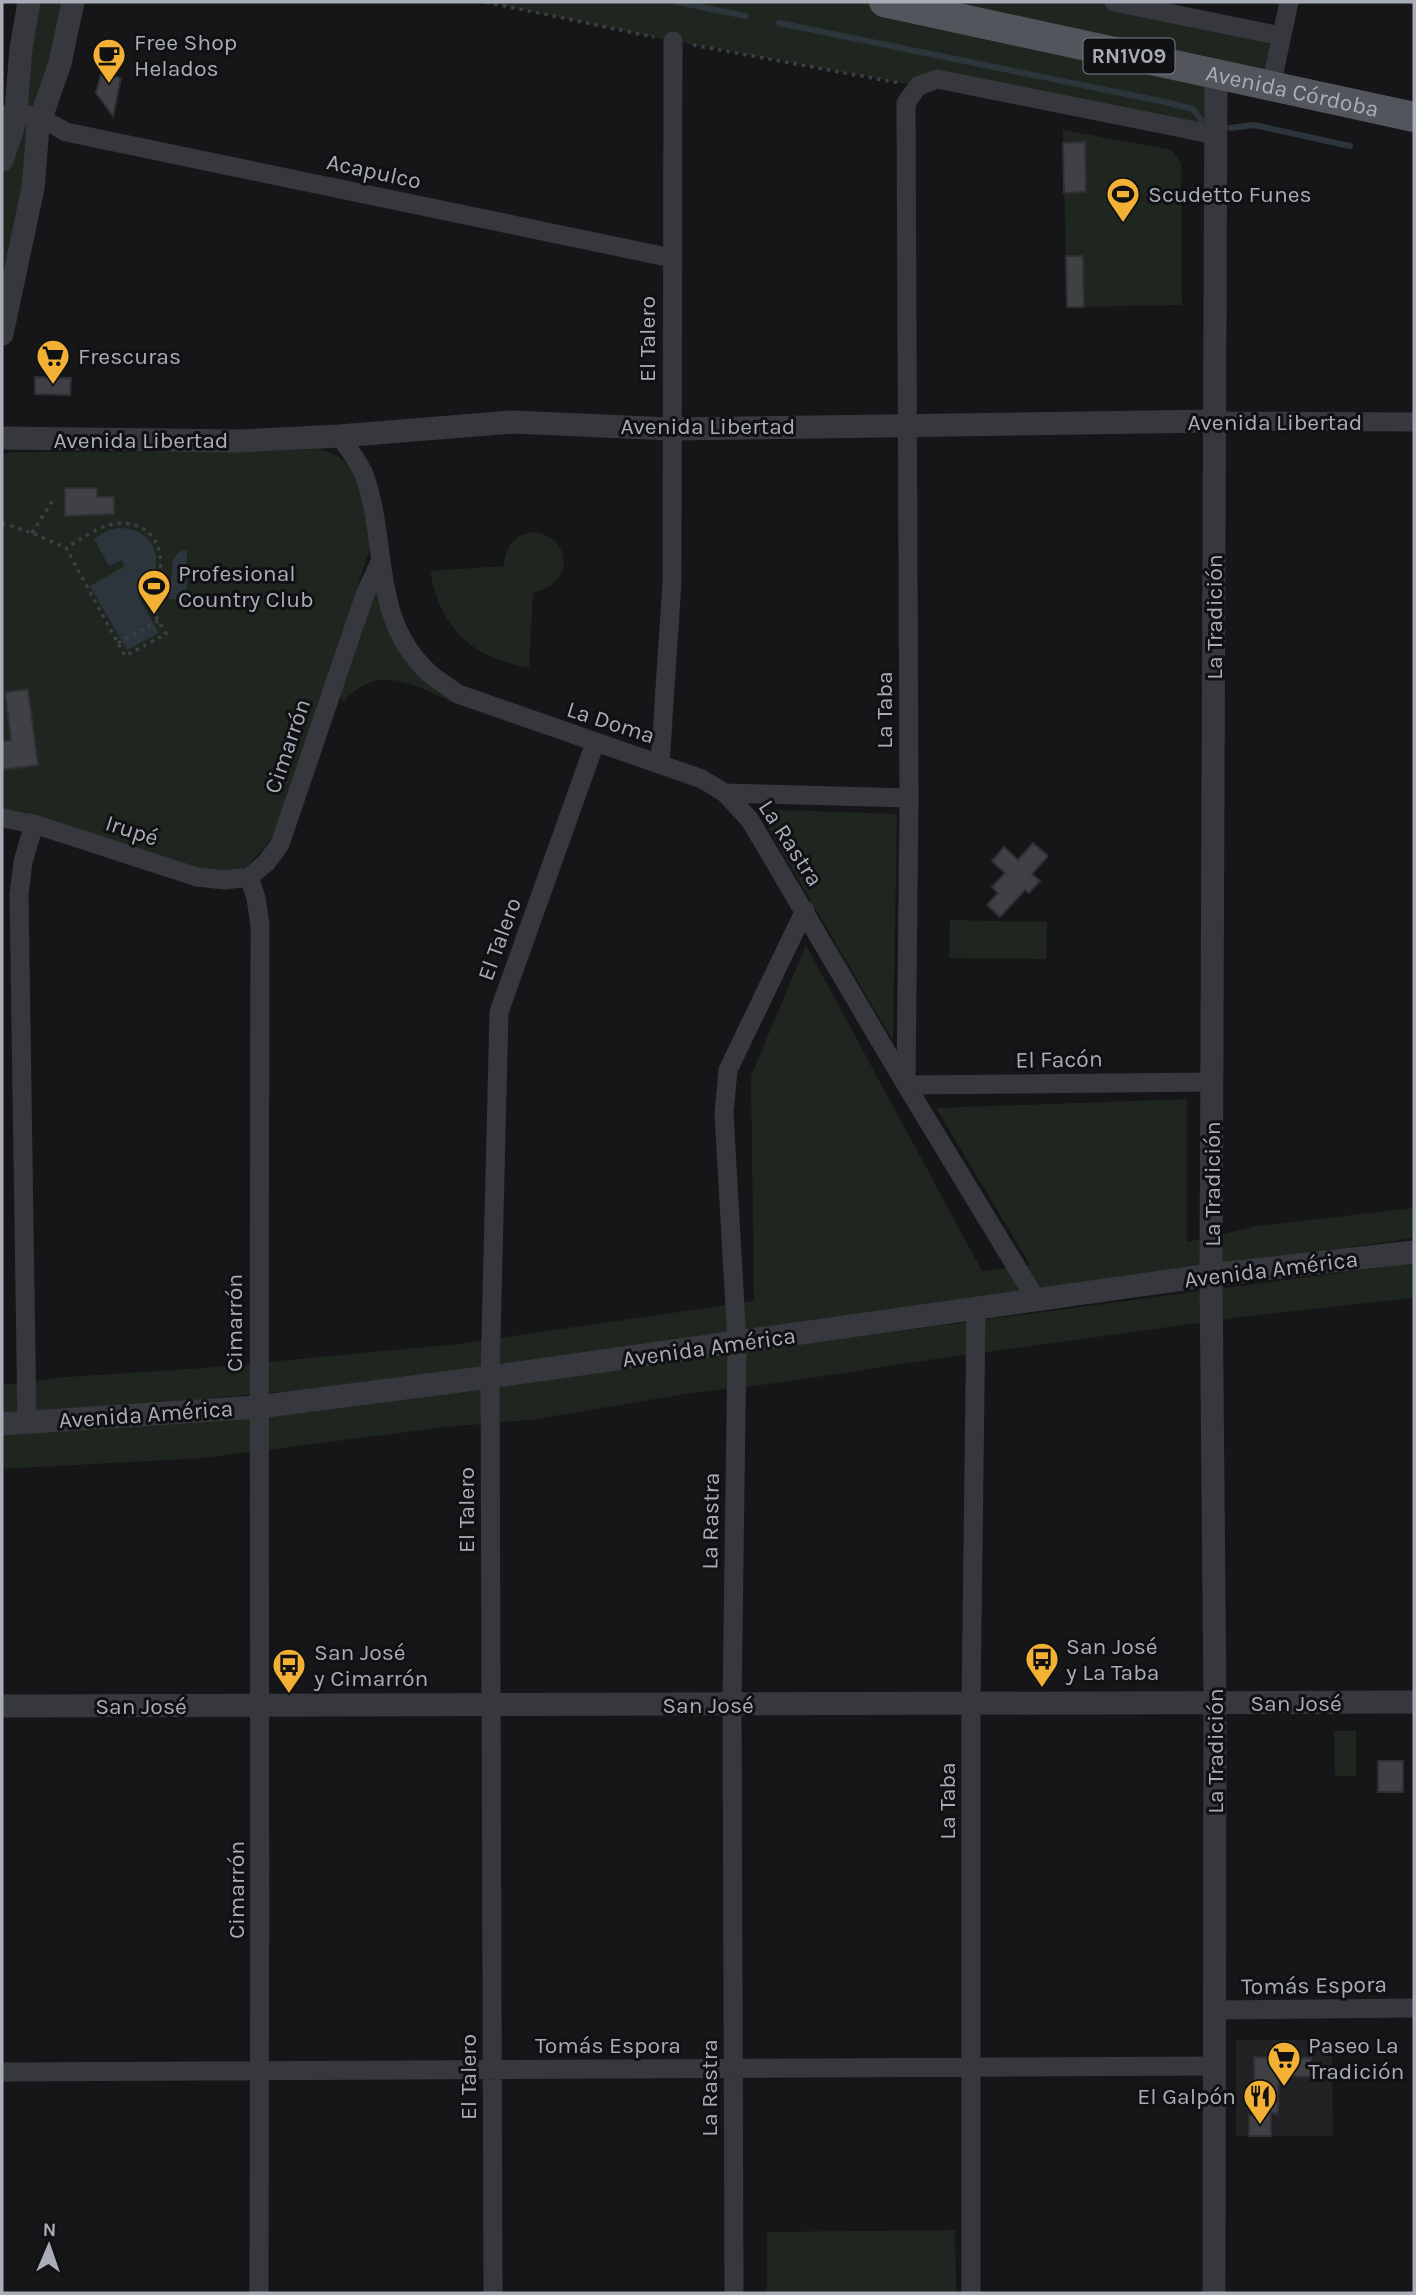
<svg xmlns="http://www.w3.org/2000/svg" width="1416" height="2295" font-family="Karla,sans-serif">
  <rect width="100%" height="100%" fill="#161618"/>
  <!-- built -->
  <path fill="#222225" d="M1236 2040H1332L1333 2136H1236Z"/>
  <!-- green -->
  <path fill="#1e261f" d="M29 2H73L2 334V160Z
    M486 2H1114L1281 36 1271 86 1216 74V135L957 81 918 86 673 41Z
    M1063 130 1172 150 1181 163 1182 305 1067 307Z
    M321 449 338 456 355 473 364 490 370 549 274 834 264 848 246 867 221 873 191 868 25 812 2 809V455L12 452H249Z
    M535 532C575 539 572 588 533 592L529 667C472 659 440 628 430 571L504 566C505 546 515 534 535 532Z
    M373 591 379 593 424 680 454 703C414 685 379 662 344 701L338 696 362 633Z
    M757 809 897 814 893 1041Z
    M950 920 1047 922 1046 959 949 958Z
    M806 945 982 1271 1030 1265 936 1108 1187 1099V1242L1257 1226 1414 1208V1238L371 1384 111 1407 2 1413V1385L66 1377 205 1368 458 1344 754 1301 751 1076Z
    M1414 1263V1298L1249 1316 936 1359 777 1383 691 1393 530 1420 446 1427 203 1458 2 1469V1432L718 1355Z
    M1334 1731H1356V1776H1335Z
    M955 2230 956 2293H767V2232Z"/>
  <!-- water -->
  <path fill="#2c353c" d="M119 528C161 528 168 573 138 596L159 633 127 650 90 586 125 566 122 560 109 566 94 539 108 530Z
    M182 550H187V599H169L173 559Z"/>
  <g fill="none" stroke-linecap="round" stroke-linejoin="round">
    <!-- stream -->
    <path stroke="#2c353c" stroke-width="6" d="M677 2 746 16
      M779 23 1165 102 1193 109 1201 120
      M1230 128 1254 125 1350 146"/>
  </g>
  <!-- building -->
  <path fill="#404145" stroke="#303034" stroke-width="2" d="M101 74 121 78 113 116 96 93Z
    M1085 142 1086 192 1064 193 1063 143Z
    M1066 256H1083L1084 307H1067Z
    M35 377 71 378 70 395 35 394Z
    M65 488H97V497H114V514L65 516Z
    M28 689 38 765 2 770V741L11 740 5 692Z
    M1033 843 1048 856 1032 874 1040 881 1029 893 1025 890 1000 917 987 905 998 893 992 887 1005 873 992 861 1004 847 1018 860Z
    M1378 1761H1403V1792H1378Z
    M1254 2057 1311 2058V2077L1279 2076 1278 2114 1271 2113V2136H1249V2115H1254Z"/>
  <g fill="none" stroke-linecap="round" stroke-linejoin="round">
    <!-- path -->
    <path stroke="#3d3f44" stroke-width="3.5" stroke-dasharray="3.5 5" stroke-linecap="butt" d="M486 2 654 37
      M693 45 899 83
      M2 523 32 533 66 548 125 656 166 634 145 597C175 568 160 517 114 524 98 526 80 540 66 548
      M32 533 53 500
      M118 643 158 621"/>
    <!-- minor -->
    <path stroke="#37383d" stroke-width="19" d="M1114 2 1281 36
      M1271 86 1289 2
      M2 115C27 110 44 119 66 132L672 258
      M1215 421 1414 422
      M340 436C348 449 360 463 365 477 388 544 371 618 427 671 436 680 448 686 458 694L702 779 725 793 909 798
      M660 764 672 583 673 41
      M725 793 750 820 906 1085 1037 1301
      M2 818 34 824 197 877 225 880 249 877
      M249 877 256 898 260 925C258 1381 261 1837 259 2293
      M249 877 266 863 280 844 365 594 380 562
      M906 1085 909 798 906 103 918 86 937 79 1216 135
      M906 1085 1212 1082
      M27 1422 19 894 23 862 34 824
      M1214 2010 1414 2008
      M2 2072 1214 2066
      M493 2293 490 1377 499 1012 595 743
      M734 2293 732 1704 737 1342 724 1113 728 1070 805 910
      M971 2293V1704L976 1310"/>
    <!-- tertiary -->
    <path stroke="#37383d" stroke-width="23" d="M2 160 15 122 21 49 29 2
      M2 334 33 188 38 127 60 63 73 2
      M2 438 239 441 340 436 512 422 671 429 1215 421
      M2 1424 258 1407 490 1377 1211 1275 1414 1252
      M2 1706 1414 1702
      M1214 2293 1215 1703 1211 1275 1216 74"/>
    <!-- primary -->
    <path stroke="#53555c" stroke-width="30" id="s1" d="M884 2 1414 117"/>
  </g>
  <!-- icons -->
  <defs>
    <symbol id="cafe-pin" viewBox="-11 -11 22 30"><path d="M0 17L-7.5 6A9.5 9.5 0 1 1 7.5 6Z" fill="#f2b134" stroke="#111113"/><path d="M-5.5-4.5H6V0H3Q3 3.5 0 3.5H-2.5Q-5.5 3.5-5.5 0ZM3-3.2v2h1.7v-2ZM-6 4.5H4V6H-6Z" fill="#111"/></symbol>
    <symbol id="stadium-pin" viewBox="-11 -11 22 30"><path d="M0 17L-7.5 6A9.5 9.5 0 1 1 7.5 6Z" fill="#f2b134" stroke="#111113"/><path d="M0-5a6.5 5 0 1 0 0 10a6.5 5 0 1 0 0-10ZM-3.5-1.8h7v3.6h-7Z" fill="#111"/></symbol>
    <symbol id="supermarket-pin" viewBox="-11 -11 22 30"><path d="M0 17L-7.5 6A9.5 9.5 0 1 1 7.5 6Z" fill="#f2b134" stroke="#111113"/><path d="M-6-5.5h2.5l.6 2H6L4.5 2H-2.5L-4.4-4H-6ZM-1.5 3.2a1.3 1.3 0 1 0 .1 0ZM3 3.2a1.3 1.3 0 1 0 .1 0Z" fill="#111"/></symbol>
    <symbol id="bus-pin" viewBox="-11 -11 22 30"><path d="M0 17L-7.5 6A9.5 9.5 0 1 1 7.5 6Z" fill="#f2b134" stroke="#111113"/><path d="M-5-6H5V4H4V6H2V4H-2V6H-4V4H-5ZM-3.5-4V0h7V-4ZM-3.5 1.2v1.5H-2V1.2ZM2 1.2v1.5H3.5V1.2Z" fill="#111"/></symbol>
    <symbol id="restaurant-pin" viewBox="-11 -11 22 30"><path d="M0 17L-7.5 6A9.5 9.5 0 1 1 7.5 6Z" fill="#f2b134" stroke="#111113"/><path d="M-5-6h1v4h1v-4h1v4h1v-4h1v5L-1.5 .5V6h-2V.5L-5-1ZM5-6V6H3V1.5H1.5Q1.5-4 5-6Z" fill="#111"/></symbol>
  </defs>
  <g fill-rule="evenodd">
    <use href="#cafe-pin" x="90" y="36" width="38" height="52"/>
    <use href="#stadium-pin" x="1104" y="175" width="38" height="52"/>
    <use href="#supermarket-pin" x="34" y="337" width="38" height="52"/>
    <use href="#stadium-pin" x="135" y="567" width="38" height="52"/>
    <use href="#bus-pin" x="1023" y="1640" width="38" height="52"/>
    <use href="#bus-pin" x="270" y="1646" width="38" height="52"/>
    <use href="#supermarket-pin" x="1265" y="2039" width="38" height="52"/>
    <use href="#restaurant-pin" x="1241" y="2077" width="38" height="52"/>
  </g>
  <g text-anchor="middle" stroke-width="6" stroke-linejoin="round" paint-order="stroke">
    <!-- shield labels -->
    <rect fill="#111113" stroke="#7b7e86" stroke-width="2" x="1083.5" y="38.5" width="91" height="35" rx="5"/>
    <g font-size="21" font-weight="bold" fill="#a8adb8">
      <text x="1129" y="63">RN1V09</text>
    </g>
    <!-- poi labels -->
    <g font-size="23" fill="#a8adb8" stroke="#111113" text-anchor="start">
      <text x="134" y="50">Free Shop<tspan x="134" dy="26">Helados</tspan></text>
      <text x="1148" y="202">Scudetto Funes</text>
      <text x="78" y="364">Frescuras</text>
      <text x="178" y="581">Profesional<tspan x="178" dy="26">Country Club</tspan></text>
      <text x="1066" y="1654">San José<tspan x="1066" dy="26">y La Taba</tspan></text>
      <text x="314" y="1660">San José<tspan x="314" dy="26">y Cimarrón</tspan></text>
      <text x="1308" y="2053">Paseo La<tspan x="1308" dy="26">Tradición</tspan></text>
      <text x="1236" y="2104" text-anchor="end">El Galpón</text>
    </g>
    <!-- street labels -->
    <g font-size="23" fill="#a8adb8" stroke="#111113">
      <text dy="8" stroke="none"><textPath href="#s1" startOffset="418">Avenida Córdoba</textPath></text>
      <text transform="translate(374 171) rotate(12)" y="8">Acapulco</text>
      <text transform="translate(647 339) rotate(-90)" y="8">El Talero</text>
      <text x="1275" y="430">Avenida Libertad</text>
      <text x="708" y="434">Avenida Libertad</text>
      <text x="141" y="448">Avenida Libertad</text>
      <text transform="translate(1214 617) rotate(-90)" y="8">La Tradición</text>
      <text transform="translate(884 710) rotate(-90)" y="8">La Taba</text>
      <text transform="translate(611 722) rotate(18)" y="8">La Doma</text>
      <text transform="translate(287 746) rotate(-71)" y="8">Cimarrón</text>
      <text transform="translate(132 830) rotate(18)" y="8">Irupé</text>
      <text transform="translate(791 843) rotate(57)" y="8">La Rastra</text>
      <text transform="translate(499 939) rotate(-70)" y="8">El Talero</text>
      <text transform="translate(1059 1059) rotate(-1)" y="8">El Facón</text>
      <text transform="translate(1212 1184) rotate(-90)" y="8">La Tradición</text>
      <text transform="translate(1271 1269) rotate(-7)" y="8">Avenida América</text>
      <text transform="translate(234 1323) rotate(-90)" y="8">Cimarrón</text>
      <text transform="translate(709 1347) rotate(-8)" y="8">Avenida América</text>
      <text transform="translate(146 1414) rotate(-4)" y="8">Avenida América</text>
      <text transform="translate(466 1510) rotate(-90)" y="8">El Talero</text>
      <text transform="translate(710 1521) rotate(-89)" y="8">La Rastra</text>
      <text x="1296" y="1711">San José</text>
      <text x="708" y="1713">San José</text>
      <text x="141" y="1714">San José</text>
      <text transform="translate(1215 1751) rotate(-90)" y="8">La Tradición</text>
      <text transform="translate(947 1801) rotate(-90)" y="8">La Taba</text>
      <text transform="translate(236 1890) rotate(-90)" y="8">Cimarrón</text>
      <text transform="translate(1314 1985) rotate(-1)" y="8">Tomás Espora</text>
      <text x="608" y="2053">Tomás Espora</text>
      <text transform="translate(468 2077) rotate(-90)" y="8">El Talero</text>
      <text transform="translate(709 2088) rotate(-90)" y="8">La Rastra</text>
    </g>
  </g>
  <!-- border -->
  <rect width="1416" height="2295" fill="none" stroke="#a8adb8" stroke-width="7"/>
  <!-- north arrow -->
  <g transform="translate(49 2246) rotate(2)" stroke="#111113" stroke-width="5" paint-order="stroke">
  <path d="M0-5L12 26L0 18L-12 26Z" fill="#a8adb8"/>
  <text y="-10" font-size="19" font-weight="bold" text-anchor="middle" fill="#a8adb8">N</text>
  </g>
</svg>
